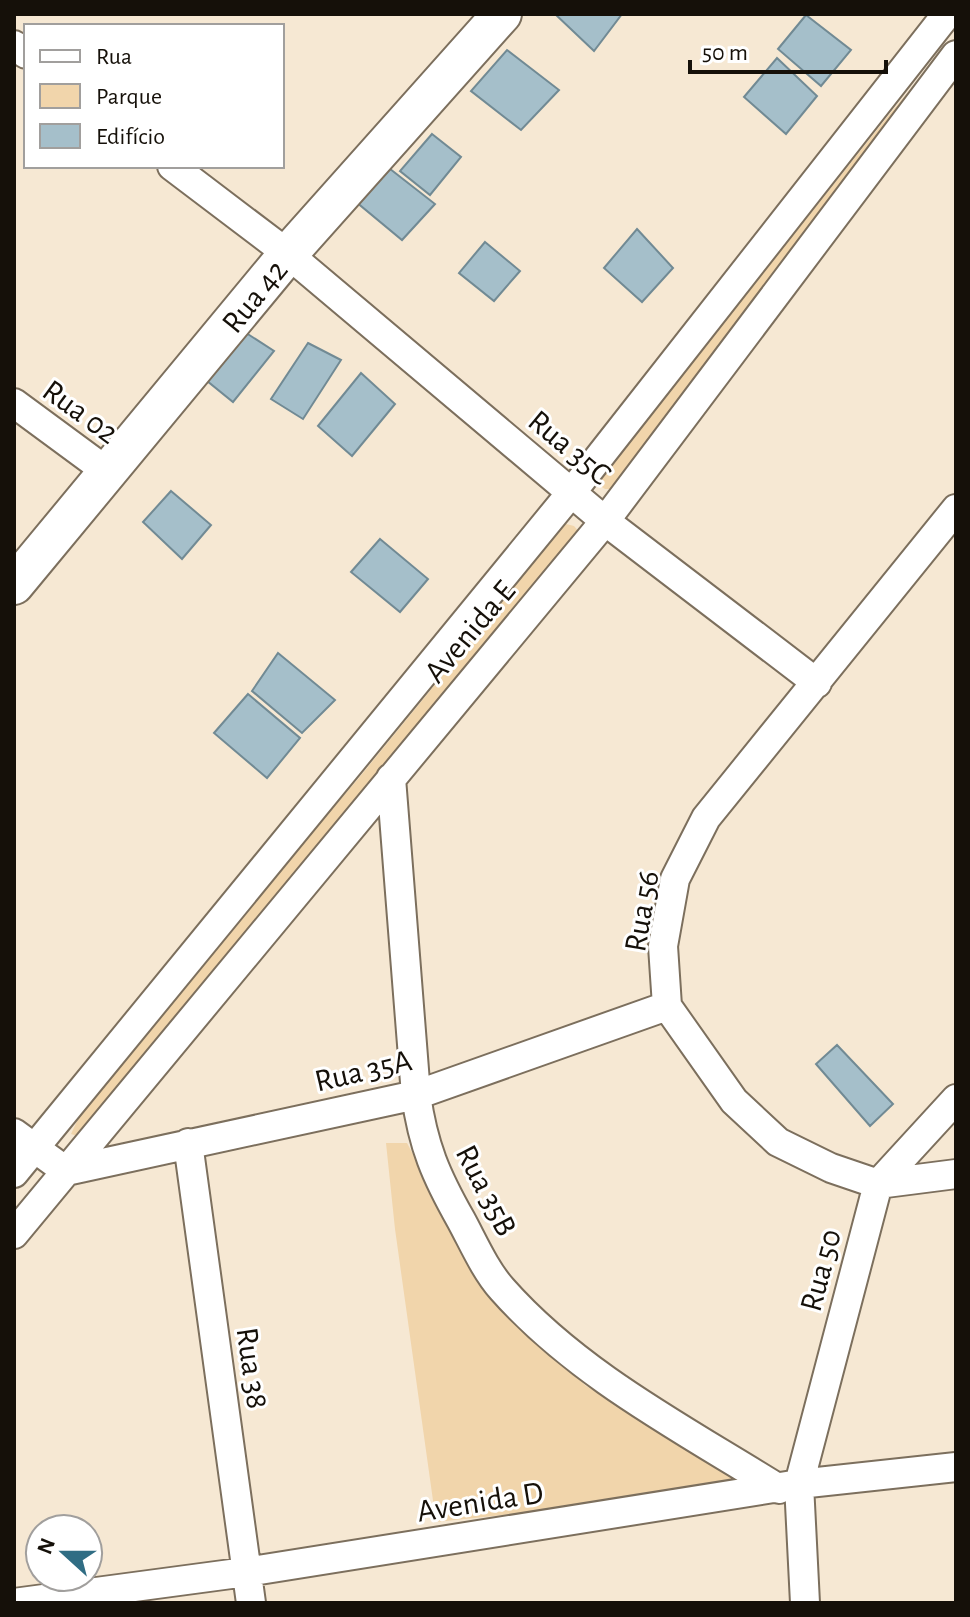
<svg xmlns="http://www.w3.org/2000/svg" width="970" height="1617" font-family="'Alegreya Sans',sans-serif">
  <rect width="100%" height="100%" fill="#f6e8d3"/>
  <!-- green -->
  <path fill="#f1d5ab" d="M918 84 631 466 610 489H605L599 485 601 478 612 463 888 116 914 85Z
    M566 524 574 526 581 534 80 1137 71 1134 78 1119 265 887 358 779 469 643 556 531Z
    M386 1143H407L487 1291 586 1386 736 1468 739 1479 730 1491 436 1522 395 1229Z"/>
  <!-- building -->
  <path fill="#a5bfca" stroke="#718a94" stroke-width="2" d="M555 14H622L594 51Z
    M806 15 851 50 821 86 778 49Z
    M507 50 559 90 521 130 471 91Z
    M777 58 817 96 786 134 744 97Z
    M432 134 461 157 430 195 400 171Z
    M385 165 435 204 402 240 355 201Z
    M637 229 673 268 642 302 604 268Z
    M485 242 520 271 494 301 459 273Z
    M240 329 274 351 233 402 201 376Z
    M308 343 341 360 303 419 271 399Z
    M361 373 395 404 352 456 318 426Z
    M171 491 211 525 182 559 143 522Z
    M380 539 428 579 400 612 351 572Z
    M278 653 335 700 302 733 252 691Z
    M248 694 300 738 267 778 214 733Z
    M837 1045 893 1104 870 1126 816 1064Z"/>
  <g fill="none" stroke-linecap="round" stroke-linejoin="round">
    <defs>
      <path id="street" d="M14 45 26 54
        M172 166 288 254 605 521 817 683
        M14 403 109 473
        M956 509 706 818 675 879 663 946 667 1006 734 1101 778 1142 831 1168 878 1184 956 1174
        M391 778 416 1095C423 1146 436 1176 461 1220 473 1242 485 1270 502 1289 577 1374 683 1429 779 1489
        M14 1133 66 1171 416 1095 667 1006
        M188 1143 251 1603
        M14 1173 571 493 947 14
        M14 1234 605 521 956 55
        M14 1603 246 1572 799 1484 956 1467
        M805 1603 799 1484 878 1184 956 1099"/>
      <path id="secondary" d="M14 585 288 254 502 14"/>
    </defs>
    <!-- street casing -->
    <use href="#street" stroke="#7c6f5d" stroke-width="32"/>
    <!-- secondary casing -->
    <use href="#secondary" stroke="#7c6f5d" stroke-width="42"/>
    <!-- street -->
    <use href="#street" stroke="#fff" stroke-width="28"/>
    <!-- secondary -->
    <use href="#secondary" stroke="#fff" stroke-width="38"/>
  </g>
  <g text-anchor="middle" stroke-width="6" stroke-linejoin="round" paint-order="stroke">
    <!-- street labels -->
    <g font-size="32" fill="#151009" stroke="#fff">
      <text transform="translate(254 296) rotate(-51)" y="11">Rua 42</text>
      <text transform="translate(81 411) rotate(36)" y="11">Rua 02</text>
      <text transform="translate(570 447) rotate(40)" y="11">Rua 35C</text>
      <text transform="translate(469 631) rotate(-50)" y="11">Avenida E</text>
      <text transform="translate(641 911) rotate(-80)" y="11">Rua 56</text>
      <text transform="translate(363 1070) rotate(-13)" y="11">Rua 35A</text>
      <text transform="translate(487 1190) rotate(63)" y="11">Rua 35B</text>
      <text transform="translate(820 1270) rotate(-75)" y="11">Rua 50</text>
      <text transform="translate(253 1368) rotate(82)" y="11">Rua 38</text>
      <text transform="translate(480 1501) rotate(-9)" y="11">Avenida D</text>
    </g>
  </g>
  <!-- border -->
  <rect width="970" height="1617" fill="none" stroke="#151009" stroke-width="32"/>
  <!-- legend -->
  <rect x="24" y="24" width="260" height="144" fill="#ffffff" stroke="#a19f9d" stroke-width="2"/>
  <rect x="40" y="50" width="40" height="12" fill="#ffffff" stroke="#a19f9d" stroke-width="2"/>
  <text x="96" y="64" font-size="24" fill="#151009">Rua</text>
  <rect x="40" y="84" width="40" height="24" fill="#f1d5ab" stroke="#a19f9d" stroke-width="2"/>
  <text x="96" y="104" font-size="24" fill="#151009">Parque</text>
  <rect x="40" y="124" width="40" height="24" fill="#a5bfca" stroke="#a19f9d" stroke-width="2"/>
  <text x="96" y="144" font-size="24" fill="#151009">Edifício</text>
  <!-- north arrow -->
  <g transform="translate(64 1553) rotate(291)"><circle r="38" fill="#ffffff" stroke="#a19f9d" stroke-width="2"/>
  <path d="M0-6L14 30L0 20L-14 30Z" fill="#306d84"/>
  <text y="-12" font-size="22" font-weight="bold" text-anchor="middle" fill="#151009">N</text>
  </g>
  <!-- scale -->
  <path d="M690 60v12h196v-12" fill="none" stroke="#151009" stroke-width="4"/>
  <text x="702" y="60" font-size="24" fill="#151009" stroke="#ffffff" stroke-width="6" paint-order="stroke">50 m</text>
</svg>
